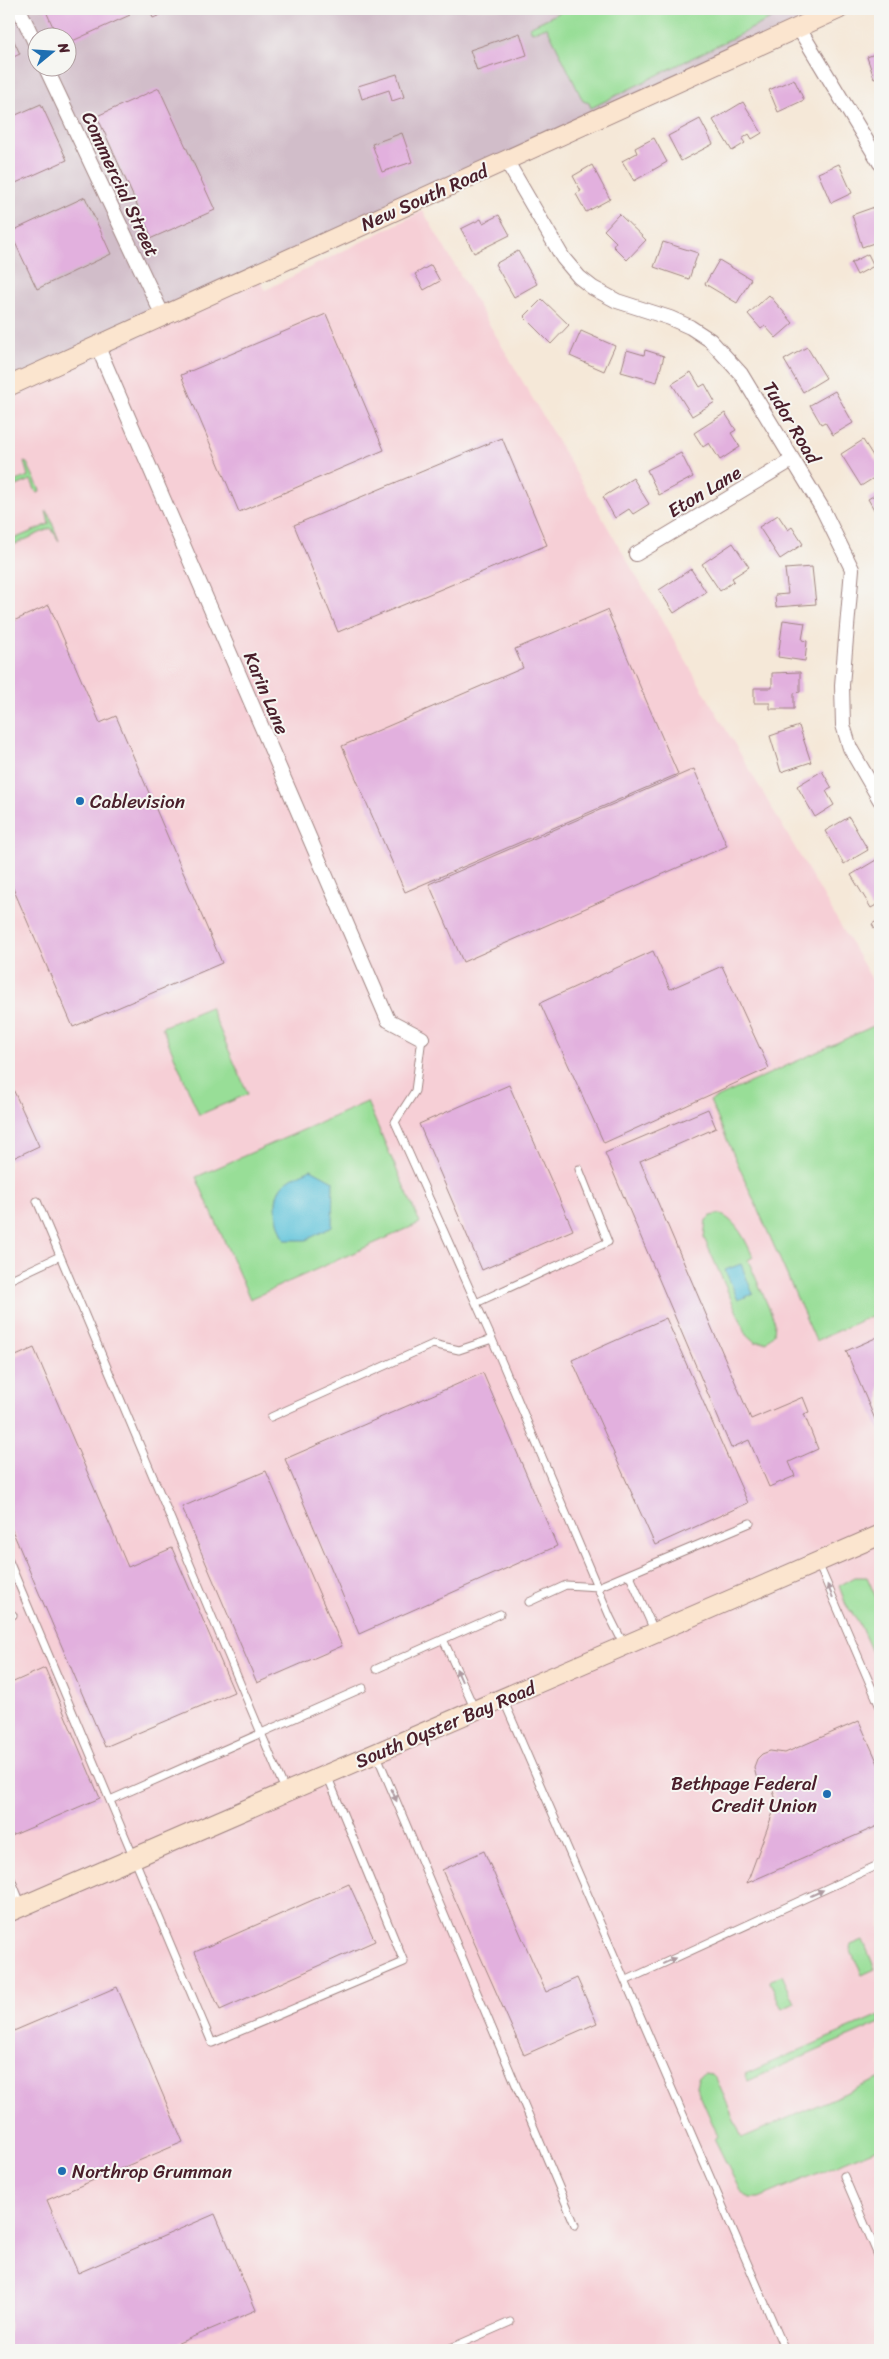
<svg xmlns="http://www.w3.org/2000/svg" width="889" height="2359" font-family="Sriracha,sans-serif">
  <rect width="100%" height="100%" fill="#f6f6f2"/>
  <filter id="ink" filterUnits="userSpaceOnUse"><feTurbulence type="fractalNoise" baseFrequency=".02" numOctaves="2"/><feDisplacementMap in="SourceGraphic" scale="10" xChannelSelector="R" yChannelSelector="G"/><feConvolveMatrix kernelMatrix="1 2 1 2 8 2 1 2 1" color-interpolation-filters="sRGB"/></filter>
  <filter id="wash" filterUnits="userSpaceOnUse"><feTurbulence type="fractalNoise" baseFrequency=".0096" numOctaves="4" result="noise"/><feDisplacementMap in="SourceGraphic" scale="20" xChannelSelector="R" yChannelSelector="G"/><feGaussianBlur stdDeviation="1.12" result="paint"/><feColorMatrix in="noise" values="0 0 0 0 0 0 0 0 0 0 0 0 0 0 0 0 0 1.4 0 .05"/><feComposite in="paint" operator="in"/></filter>
  <g filter="url(#wash)">
    <rect width="100%" height="100%" fill="#f5e8d8"/>
    <!-- built -->
    <path fill="#f6cfd6" d="M423 211 880 993V1024L816 1341 880 1312V2350H9V399L259 278 265 290Z"/>
    <!-- industrial -->
    <path fill="#d1bdc9" fill-rule="evenodd" d="M9 9H823L9 399ZM38 38H68V68H38Z"/>
    <!-- green -->
    <path fill="#98de97" stroke="#717e61" d="M567 9H791L591 108 589 103 583 101 547 27 532 32 529 27Z
      M24 462 27 463 40 490 39 493 36 492 31 480 9 489V484L28 476Z
      M46 511 48 512 59 541 51 528 9 547V541L49 524Z
      M210 1007 248 1094 199 1115 162 1027Z
      M880 1023V1312L816 1341 710 1101Z
      M367 1102 420 1223 250 1299 196 1177Z
      M720 1214C737 1221 746 1241 753 1257L748 1260 775 1322 774 1334 766 1342H755L747 1335 704 1238 706 1220 711 1216Z
      M855 1577H867L880 1607V1633L876 1635 880 1644V1670L858 1621 846 1605 839 1586Z
      M863 1940 875 1969 862 1975 850 1948 851 1945Z
      M782 1975 795 2003 782 2009 770 1982 771 1979Z
      M880 2015V2023L748 2081 745 2074Z
      M704 2073 712 2074 716 2078 742 2138 880 2078V2147L759 2198H750L740 2191 714 2138 718 2136 696 2086 698 2078Z"/>
    <!-- water -->
    <path fill="#5dc3da" stroke="#547182" d="M311 1169 333 1181 332 1227 306 1240H285C277 1224 269 1195 286 1182 293 1176 303 1173 311 1169Z
      M741 1264 753 1294 738 1300 725 1270Z"/>
    <g id="blocks">
      <!-- building -->
      <path fill="#e2b0de" d="M45 9H128L130 15 68 43V38H58Z
        M149 9H174L153 18Z
        M9 30 20 54 9 59Z
        M520 33 527 55 477 71 470 50Z
        M880 52V76L874 78 867 57Z
        M397 74 404 97 392 101 389 90 362 99 358 86Z
        M794 79 804 100 778 112 769 90Z
        M159 88 215 210 152 238 97 116Z
        M743 102 762 133 752 139 749 134 742 139 745 143 732 151 713 120Z
        M41 104 67 160 9 186V118Z
        M700 119 713 144 681 161 668 136Z
        M402 133 412 162 382 172 372 144Z
        M654 138 667 162 634 181 622 161 637 153 635 148Z
        M839 164 852 193 831 203 818 173Z
        M592 165 610 199 586 212 576 194 581 191 573 176Z
        M85 197 111 254 37 289 10 232Z
        M880 205V241L862 247 852 215Z
        M619 214 646 240 627 260 613 246 616 242 604 230Z
        M499 215 510 235 474 253 461 229 481 219 483 223Z
        M663 242 698 253 689 279 654 267Z
        M518 251 537 284 514 297 495 264Z
        M868 254 874 266 857 275 851 263Z
        M719 260 751 279 737 303 705 284Z
        M431 265 440 281 424 290 415 274Z
        M769 295 793 323 776 338 765 326 761 329 748 314Z
        M542 299 569 325 551 344 524 317Z
        M326 314 384 450 239 512 181 375Z
        M581 331 615 346 604 371 570 356Z
        M807 347 826 378 803 392 784 360Z
        M627 350 644 355 645 350 664 356 657 382 621 372Z
        M691 372 700 387 705 384 715 402 692 416 672 384Z
        M835 391 853 423 833 435 825 422 821 424 810 405Z
        M725 413 736 430 731 433 740 447 720 460 709 443 703 447 694 433Z
        M502 438 547 545 338 632 294 525Z
        M863 440 880 467V474L861 486 841 454Z
        M681 453 693 477 659 495 647 470Z
        M633 478 649 504 633 514 629 509 615 518 603 497Z
        M880 492V520L868 499Z
        M778 515 788 530 792 527 803 544 780 559 759 527Z
        M733 543 749 567 732 578 734 581 720 591 702 564Z
        M812 567 816 604 776 607 775 595 788 594 785 569Z
        M691 569 706 592 674 613 659 590Z
        M49 605 100 723 116 716 222 963 73 1027 9 879V623Z
        M607 610 678 774 405 892 342 746 523 668 515 649Z
        M783 620 805 623 802 640 807 641 805 661 778 657Z
        M800 672V692L794 693V709H770V703H754V688H772V673Z
        M799 726 811 762 781 772 770 736Z
        M694 769 727 846 463 962 429 884Z
        M822 771 832 788 826 791 834 805 815 817 797 786Z
        M849 817 868 850 844 864 825 831Z
        M876 860 880 866V903L871 908 851 875Z
        M880 919V939L872 924Z
        M653 951 670 989 722 966 769 1068 604 1143 540 1003Z
        M509 1085 573 1230 482 1270 419 1124Z
        M12 1087 39 1146 9 1160V1089Z
        M708 1109 716 1128 640 1161 751 1419 803 1397 809 1412 804 1414 818 1449 789 1462 795 1476 769 1487 749 1440 731 1448 605 1153Z
        M666 1318 748 1503 655 1545 572 1360Z
        M880 1336V1431L846 1351Z
        M34 1348 128 1567 172 1548 234 1692 105 1747 9 1523V1359Z
        M483 1373 557 1546 359 1634 285 1459Z
        M266 1471 342 1646 257 1683 182 1507Z
        M45 1668 100 1798 9 1837V1684Z
        M859 1721 880 1768V1825L747 1883 777 1802 771 1786 762 1783 756 1776 754 1767 757 1759 762 1754 770 1751 785 1753Z
        M484 1851 546 1992 577 1978 597 2023 524 2055 442 1870Z
        M349 1884 375 1941 220 2010 195 1952Z
        M117 1987 183 2142 47 2200 78 2273 215 2214 256 2310 162 2350H9V2033Z"/>
    </g>
  </g>
  <g filter="url(#ink)">
    <use href="#blocks" fill-opacity="0" stroke="#a08482" stroke-width="1"/>
    <g fill="none" stroke-linecap="round" stroke-linejoin="round">
      <defs>
        <path id="lane" d="M422 1038 415 1091 395 1122 492 1339 610 1617 624 1645
          M37 1201 285 1790
          M9 1280 60 1256
          M476 1303 608 1242 579 1169
          M271 1417 433 1344 459 1350 492 1339
          M9 1561 212 2043 404 1962 327 1775
          M818 1563 880 1707
          M629 1574 654 1630
          M529 1602 566 1585 598 1587 750 1523
          M9 1617 13 1615
          M443 1639 475 1710
          M376 1669 500 1614
          M503 1699 785 2350
          M376 1753 575 2225
          M110 1800 363 1688
          M9 1874 22 1906
          M625 1981 880 1864
          M844 2176 880 2260
          M446 2350 510 2322"/>
        <path id="street" d="M19 9 38 49
          M798 27 880 163
          M46 68 163 316
          M506 160 563 258 579 277 593 288 617 301 670 318 690 327 710 340 741 374 822 508 852 569 842 685 843 725 850 748 880 800
          M97 345 388 1020 422 1038
          M636 554 792 460"/>
        <path id="secondary" d="M9 386 839 9
          M9 1912 880 1535"/>
      </defs>
      <!-- lane casing -->
      <use href="#lane" stroke="#a08482" stroke-width="9"/>
      <!-- street casing -->
      <use href="#street" stroke="#a08482" stroke-width="16"/>
      <!-- secondary casing -->
      <use href="#secondary" stroke="#a08482" stroke-width="21"/>
      <!-- lane -->
      <use href="#lane" stroke="#fff" stroke-width="7"/>
      <!-- street -->
      <use href="#street" stroke="#fff" stroke-width="14"/>
      <!-- secondary -->
      <use href="#secondary" stroke="#fbe5cf" stroke-width="19"/>
    </g>
    <!-- one-way arrows -->
    <defs><path id="oneway-solid" d="M-6-.8H1V-3.2L6.5 0L1 3.2V.8H-6Z" transform="scale(1.25)"/></defs>
    <g fill="#ae9aa0">
      <use href="#oneway-solid" transform="translate(830 1591) rotate(-113)"/>
      <use href="#oneway-solid" transform="translate(459 1675) rotate(-114)"/>
      <use href="#oneway-solid" transform="translate(394 1795) rotate(67)"/>
      <use href="#oneway-solid" transform="translate(817 1893) rotate(-25)"/>
      <use href="#oneway-solid" transform="translate(669 1961) rotate(-25)"/>
    </g>
  </g>
  <!-- markers -->
  <g fill="#1f6fb2" stroke="#f6f6f2" stroke-width="2">
    <circle cx="80" cy="801" r="5"/>
    <circle cx="827" cy="1794" r="5"/>
    <circle cx="62" cy="2171" r="5"/>
  </g>
  <g text-anchor="middle" stroke-width="4" stroke-linejoin="round" paint-order="stroke">
    <!-- street labels -->
    <g font-size="19" fill="#4a1f2b" stroke="#f6f6f2">
      <text transform="translate(121 184) rotate(65)" y="7">Commercial Street</text>
      <text transform="translate(424 197) rotate(-24)" y="7">New South Road</text>
      <text transform="translate(792 422) rotate(59)" y="7">Tudor Road</text>
      <text transform="translate(704 491) rotate(-31)" y="7">Eton Lane</text>
      <text transform="translate(267 693) rotate(67)" y="7">Karin Lane</text>
      <text transform="translate(445 1724) rotate(-23)" y="7">South Oyster Bay Road</text>
    </g>
    <!-- poi labels -->
    <g font-size="19" fill="#4a1f2b" stroke="#f6f6f2" text-anchor="start">
      <text x="90" y="808">Cablevision</text>
      <text x="817" y="1790" text-anchor="end">Bethpage Federal<tspan x="817" dy="22">Credit Union</tspan></text>
      <text x="72" y="2178">Northrop Grumman</text>
    </g>
  </g>
  <!-- margin -->
  <rect width="889" height="2359" fill="none" stroke="#f6f6f2" stroke-width="30"/>
  <!-- north arrow -->
  <g transform="translate(52 52) rotate(72)"><circle r="24" fill="#f6f6f2" stroke="#b1a0a2"/>
  <path d="M0-4L9 19L0 12L-9 19Z" fill="#1f6fb2"/>
  <text y="-8" font-size="14" font-weight="bold" text-anchor="middle" fill="#4a1f2b">N</text>
  </g>
</svg>
